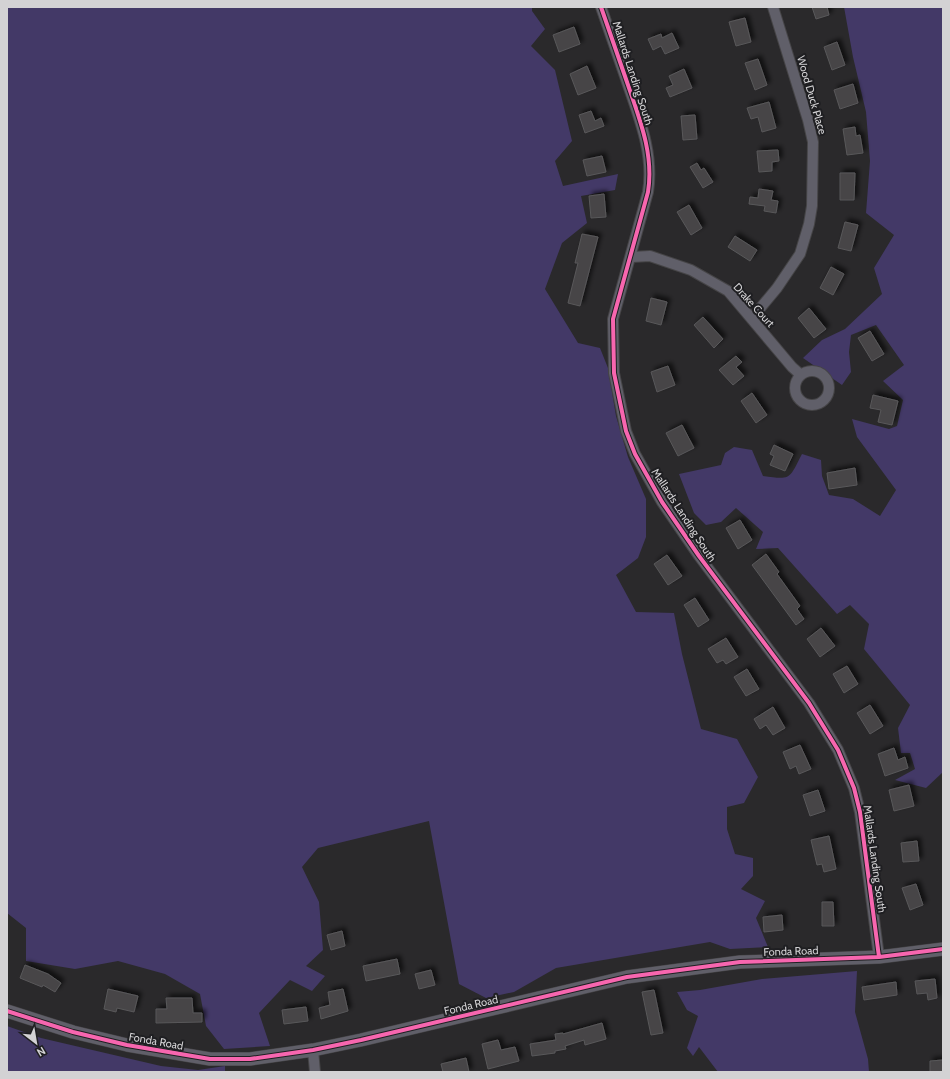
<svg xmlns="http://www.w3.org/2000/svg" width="950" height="1079" font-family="Cabin,sans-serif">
  <defs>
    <filter id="shadow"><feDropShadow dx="3.5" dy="-3.5" stdDeviation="2" flood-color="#0009"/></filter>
  </defs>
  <rect width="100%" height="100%" fill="#2a292b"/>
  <!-- green -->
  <path fill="#433967" d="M7 7H532V11L545 29 531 46 555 70 572 141 555 161 563 186 618 174 615 190 581 196 587 223 562 243 545 289 578 343 600 348 608 368 616 416 628 457 646 499V537L638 558 616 575 636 612 674 613 682 654 701 729 737 739 758 777 744 803 727 807V829L735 854 753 858V876L741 889 765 901 756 918 768 947 730 949 710 942 556 968 514 992 486 998 459 984 429 821 318 848 302 867 319 902 323 950 306 966 325 976 312 991 290 980 259 1013 270 1046 224 1049 206 1026 200 994 165 974 118 961 75 969 26 961V928L7 913Z
    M844 7H943V772L926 788 895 780 915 769 910 753H901L898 728 910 705 864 649 869 624 850 605 837 614 778 548 756 549 763 532 736 508 721 522 706 525 694 513 679 474 721 465 725 453 734 447 752 450 763 476C792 480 789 479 802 454L821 460 822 476 829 495 853 499 880 516 896 490 857 437 852 419 889 429 897 426 903 400 883 381 904 365 876 325 851 335 849 352 851 372 842 385 803 358 822 340 845 329 882 294 874 268 894 235 866 213 870 161 866 112 853 57Z
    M857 971 855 1012 868 1059 869 1072H718L699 1047 693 1056 687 1048 698 1016 687 1010 677 992 700 990 762 979Z
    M7 1026 41 1038 161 1066 198 1070 225 1066V1072H7Z"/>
  <!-- building -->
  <path fill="#464547" stroke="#59585a" filter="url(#shadow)" d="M812 7H827L829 15 816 19Z
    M745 18 751 42 736 46 729 22Z
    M574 27 580 44 559 52 553 35Z
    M672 33 679 48 665 54 661 46 653 50 648 39 661 34 662 38Z
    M837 42 845 65 832 70 824 47Z
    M758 59 767 85 755 90 745 63Z
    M587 66 596 88 578 95 570 74Z
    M684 69 692 88 670 97 666 88 673 85 669 76Z
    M853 84 858 103 840 109 834 90Z
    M769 102 776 128 762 132 758 117 751 119 747 108Z
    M591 111 595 121 601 118 604 126 585 133 579 115Z
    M695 115 697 139 683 140 681 116Z
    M855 127 856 136 860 135 863 153 847 155 843 129Z
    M778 150 779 161 772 162V171L759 172 757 151Z
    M602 156 606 172 587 176 583 160Z
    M697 163 701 170 704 168 713 182 703 188 690 167Z
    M840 173H855L854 200H840Z
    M759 189 773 191 771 200 778 201 776 213 764 211 765 206 749 204 750 197 758 198Z
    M604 194 606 217 591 218 589 196Z
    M689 205 702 228 691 235 677 212Z
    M845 222 858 225 851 251 838 248Z
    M582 234 598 237 580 306 568 303 578 263H575Z
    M735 236 757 250 750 261 728 247Z
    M831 267 844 274 833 295 820 288Z
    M651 298 667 302 661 325 646 321Z
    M809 308 826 329 814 338 798 318Z
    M703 317 723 339 714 348 694 325Z
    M870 331 884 354 872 361 858 338Z
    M736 356 742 362 736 367 744 376 733 385 719 370Z
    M668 366 675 385 657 392 651 372Z
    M752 393 767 415 756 423 741 401Z
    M873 395 898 401 892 425 878 422 881 410 870 408Z
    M682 425 694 448 678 456 666 433Z
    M774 445 793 454 785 471 770 465 774 456 770 454Z
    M855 468 857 485 829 489 827 473Z
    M740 520 752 540 738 549 726 528Z
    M766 554 779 572 777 574 800 606 797 609 804 619 796 625 752 565Z
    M667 555 682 576 668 585 654 564Z
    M695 598 709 620 698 627 684 605Z
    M821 628 835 646 820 657 807 639Z
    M726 638 738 657 726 664 723 660 717 663 708 649Z
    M847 666 858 684 844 693 833 674Z
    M747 669 759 689 746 696 734 677Z
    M870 705 883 726 870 734 857 713Z
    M773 707 785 728 773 735 766 725 760 729 754 719Z
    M800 745 811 769 799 774 796 766 790 769 783 752Z
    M894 748 898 760 905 757 908 768 885 776 878 754Z
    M909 785 914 806 894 811 889 790Z
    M818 790 825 811 810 816 803 795Z
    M829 836 836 869 824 872 822 864 817 865 811 840Z
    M917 841 919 861 903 862 901 843Z
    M916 884 923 905 910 910 902 888Z
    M822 902H833L834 926H822Z
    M782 915 783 930 764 932 763 917Z
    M342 931 345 946 331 950 327 935Z
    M397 959 400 974 366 981 363 966Z
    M25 965 48 974 61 983 55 992 43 985 42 987 20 978Z
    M431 970 435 985 419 989 415 974Z
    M935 979 937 998 928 1000 927 993 917 994 915 981Z
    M896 982 897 995 864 1000 862 987Z
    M108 989 138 996 134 1012 117 1008 116 1012 104 1009Z
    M343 989 348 1011 321 1019 319 1008 330 1005 328 992Z
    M654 990 663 1033 651 1035 642 992Z
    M166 998H192L193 1013H202V1022L156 1023V1009H167Z
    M306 1007 308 1021 284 1024 282 1010Z
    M602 1023 606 1039 585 1045 584 1040 565 1046 566 1049 555 1051V1053L532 1056 530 1044 556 1040 555 1034 563 1033V1034Z
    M498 1040 501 1050 515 1047 519 1061 488 1069 482 1044Z
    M466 1058 469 1072H443L441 1064Z
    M943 1060V1072H930V1061Z"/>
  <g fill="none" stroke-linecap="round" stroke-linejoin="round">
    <defs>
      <path id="minor" d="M601 7C610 33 619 59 628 85 640 120 654 155 648 192L613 319 614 373 626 431 635 454 662 502 699 556 809 703 838 750 854 788 860 812 879 957
        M632 257 650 256 691 270 728 291 792 367 801 375
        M752 318 777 288 800 254 809 224 812 206 813 142 808 120 773 7
        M795 388a17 17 0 1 1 34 0a17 17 0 1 1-34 0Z
        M313 1050 315 1072"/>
      <path id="tertiary" d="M7 1011 73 1032 127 1045 210 1059H250L313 1050 361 1040 627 977 740 962 879 957 943 949"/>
    </defs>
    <!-- minor casing -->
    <use href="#minor" stroke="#454446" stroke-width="12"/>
    <!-- tertiary casing -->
    <use href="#tertiary" stroke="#454446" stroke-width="14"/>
    <!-- minor -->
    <use href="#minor" stroke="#605f69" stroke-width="10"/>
    <!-- tertiary -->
    <use href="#tertiary" stroke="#605f69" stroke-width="13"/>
    <defs>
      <path id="cycleway" d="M601 7C610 33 619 59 628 85 640 120 654 155 648 192L613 319 614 373 626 431 635 454 662 502 699 556 809 703 838 750 854 788 860 812 879 957
        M7 1011 73 1032 127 1045 210 1059H250L313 1050 361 1040 627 977 740 962 879 957 943 949"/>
    </defs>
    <!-- cycleway casing -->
    <use href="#cycleway" stroke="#1f1f22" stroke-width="6"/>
    <!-- cycleway -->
    <use href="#cycleway" stroke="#f766af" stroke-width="4"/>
  </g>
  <g text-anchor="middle" stroke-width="4" stroke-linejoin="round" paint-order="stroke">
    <!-- street labels -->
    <g font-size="11" fill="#d3d2d4" stroke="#1f1f22">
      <text transform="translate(633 73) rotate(72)" y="4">Mallards Landing South</text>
      <text transform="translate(812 95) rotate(74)" y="4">Wood Duck Place</text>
      <text transform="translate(754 305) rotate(48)" y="4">Drake Court</text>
      <text transform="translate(684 515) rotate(57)" y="4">Mallards Landing South</text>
      <text transform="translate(875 859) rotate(82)" y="4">Mallards Landing South</text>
      <text transform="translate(791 951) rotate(-2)" y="4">Fonda Road</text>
      <text transform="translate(471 1005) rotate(-13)" y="4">Fonda Road</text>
      <text transform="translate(156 1041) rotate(10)" y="4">Fonda Road</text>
    </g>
  </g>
  <!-- border -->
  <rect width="950" height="1079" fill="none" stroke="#d3d2d4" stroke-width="16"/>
  <!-- north arrow -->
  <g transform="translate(36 1043) rotate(149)" stroke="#1f1f22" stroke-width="3" paint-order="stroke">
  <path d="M0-3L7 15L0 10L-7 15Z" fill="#d3d2d4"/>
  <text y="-6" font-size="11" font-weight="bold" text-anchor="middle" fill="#d3d2d4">N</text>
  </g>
</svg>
